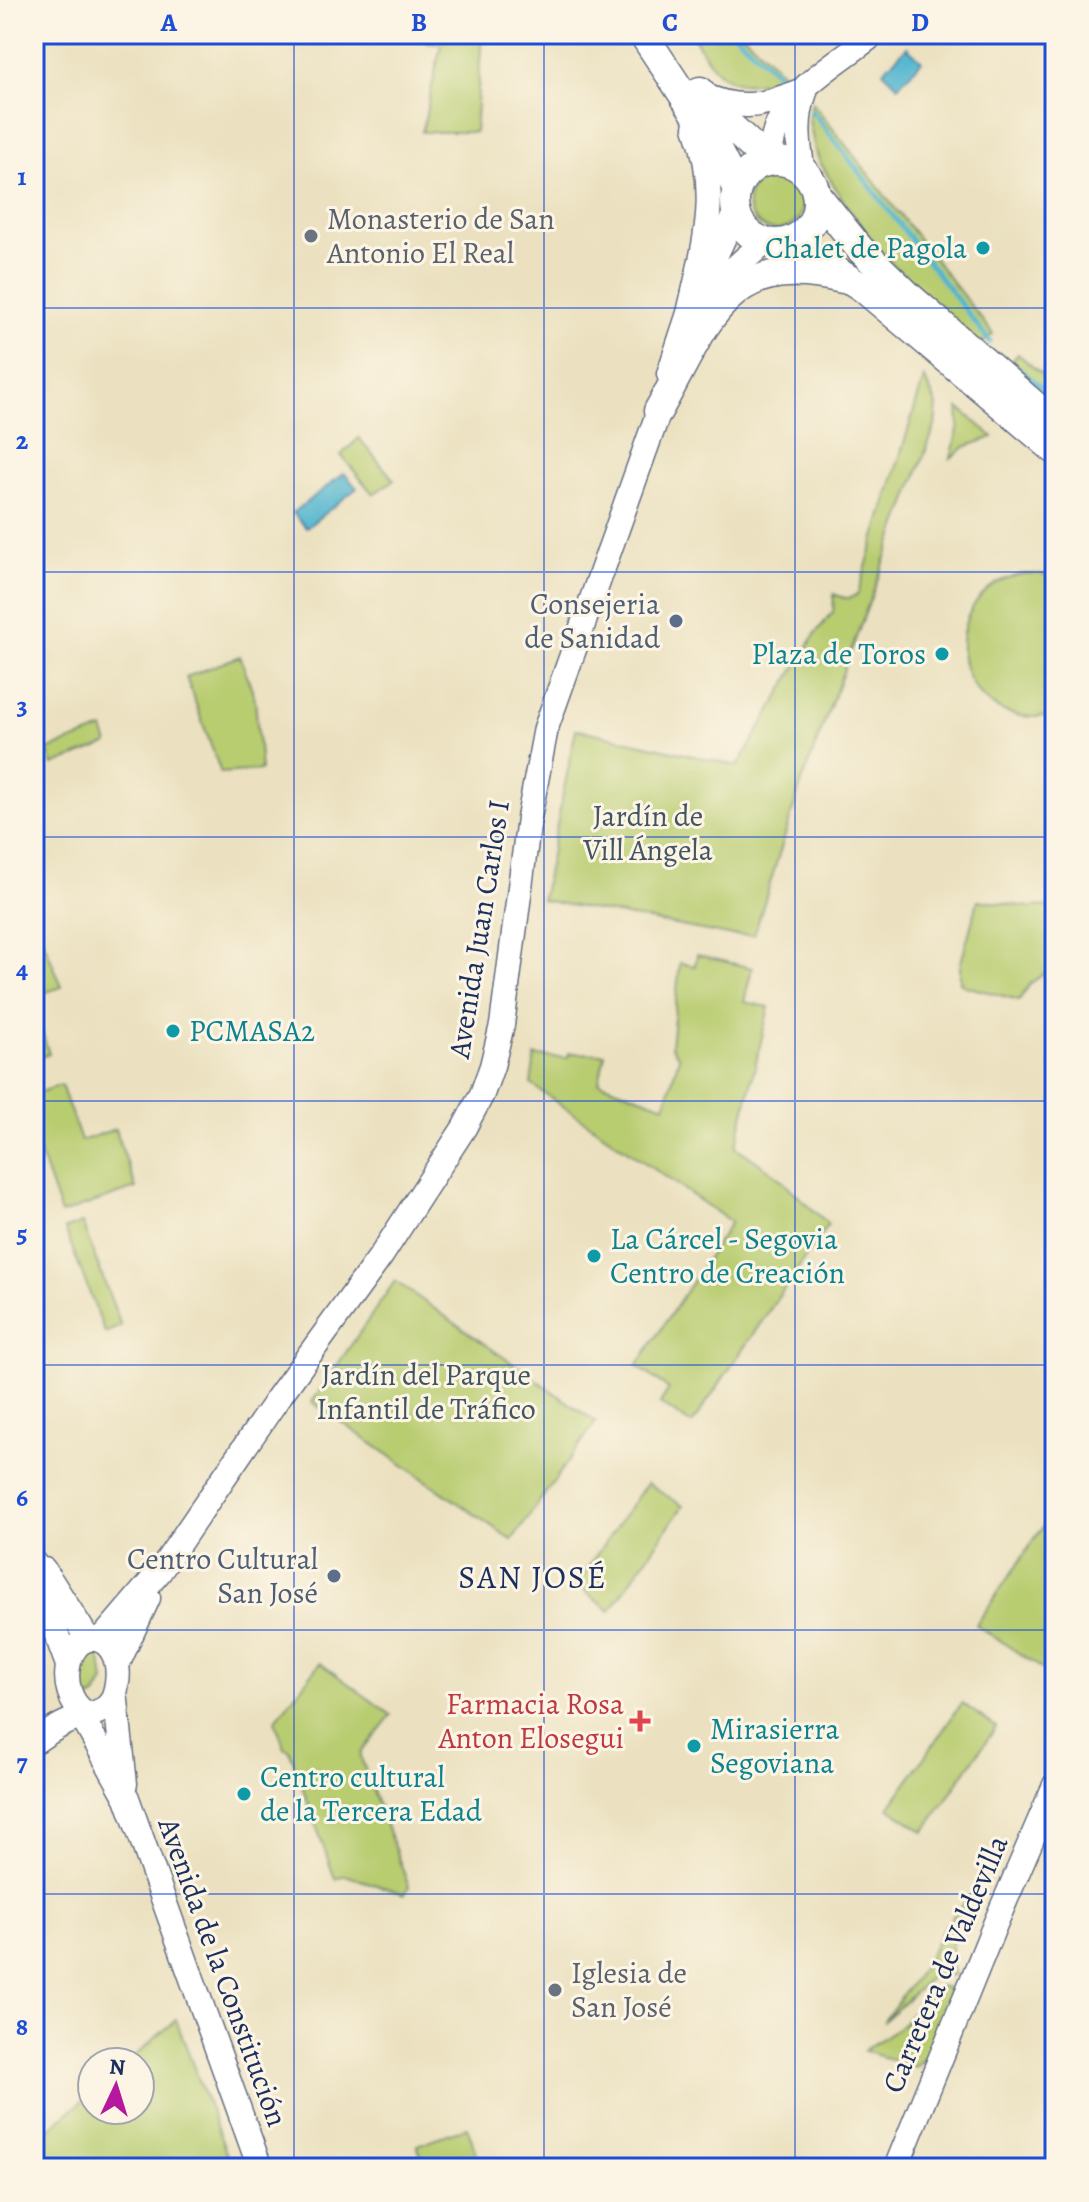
<svg xmlns="http://www.w3.org/2000/svg" width="1089" height="2202" font-family="Alegreya,serif">
  <rect width="100%" height="100%" fill="#fcf5e5"/>
  <filter id="ink" filterUnits="userSpaceOnUse"><feTurbulence type="fractalNoise" baseFrequency=".0125" numOctaves="2"/><feDisplacementMap in="SourceGraphic" scale="16" xChannelSelector="R" yChannelSelector="G"/><feConvolveMatrix kernelMatrix="1 2 1 2 8 2 1 2 1" color-interpolation-filters="sRGB"/></filter>
  <filter id="wash" filterUnits="userSpaceOnUse"><feTurbulence type="fractalNoise" baseFrequency=".006" numOctaves="4" result="noise"/><feDisplacementMap in="SourceGraphic" scale="32" xChannelSelector="R" yChannelSelector="G"/><feGaussianBlur stdDeviation="1.8" result="paint"/><feColorMatrix in="noise" values="0 0 0 0 0 0 0 0 0 0 0 0 0 0 0 0 0 1.4 0 .05"/><feComposite in="paint" operator="in"/></filter>
  <g filter="url(#wash)">
    <rect width="100%" height="100%" fill="#ebe1c0"/>
    <!-- green -->
    <path fill="#b8cc70" stroke="#6a7e67" stroke-width="2" d="M403 34H482L475 132H422L441 45 402 36Z
      M692 34H743L787 77C731 92 719 82 692 34Z
      M812 102 993 334 978 347 886 258 846 205 820 162 815 150 809 120Z
      M748 202a28 28 0 1 1 56 0a28 28 0 1 1-56 0Z
      M1018 354 1055 386V414L1004 370Z
      M924 378 937 405 935 426 799 790 754 935H728L542 900 576 729 738 766 817 631 833 612 834 594C842 598 851 601 858 593Z
      M958 407 993 437 965 447 951 458 959 426Z
      M359 438 394 480 373 494 341 455Z
      M1022 574H1041L1055 577V714C1040 717 1027 719 1012 714 951 697 945 613 998 582 1005 578 1014 577 1022 574Z
      M240 656 255 699 261 770 221 773 186 677Z
      M103 729 108 744 53 765 47 750Z
      M978 900 1029 907 1055 906V966L1031 983 1019 1000 965 986 960 982V966Z
      M39 930 62 987 34 996V931Z
      M697 955 752 968 744 1002 769 1007 736 1147 776 1175 828 1224 692 1424 660 1403 669 1389 637 1366 731 1222 531 1084 535 1056 568 1058 569 1053 605 1054 599 1082 665 1106 679 1057 671 1046 680 963 695 966Z
      M34 1006 49 1054 34 1059Z
      M61 1085 81 1141 115 1129 136 1188 61 1214 34 1137V1094Z
      M82 1223 121 1326 105 1333 65 1229Z
      M395 1281 596 1422 512 1540 312 1402Z
      M647 1483 683 1506 610 1611 576 1584Z
      M1055 1509V1677L976 1625Z
      M92 1652 101 1659 104 1681 96 1696 90 1699 83 1696C78 1680 73 1660 92 1652Z
      M320 1663 391 1715 361 1753V1758L409 1887 405 1894 345 1875 335 1879 289 1749H285L275 1721Z
      M962 1703 996 1727 924 1832 889 1808Z
      M964 1902H966V1906C957 1929 944 1950 954 1975L931 1977 883 2022 924 1966 944 1927Z
      M940 1986 948 1989 947 1997 937 2018 935 2048 916 2067 864 2051 904 2023 930 1992Z
      M176 2020 232 2168H34V2142L92 2093V2110H140V2062H128Z
      M467 2127 482 2168H426L417 2145Z"/>
    <!-- water -->
    <path fill="#51b5cf" stroke="#367296" stroke-width="2" d="M907 47 922 61 898 86 883 71Z
      M344 473 357 488 306 528 293 513Z"/>
    <g fill="none" stroke-linecap="round" stroke-linejoin="round">
      <!-- stream -->
      <path stroke="#51b5cf" stroke-width="5" d="M735 34 785 81
        M812 111 990 342
        M1012 363 1055 399"/>
    </g>
  </g>
  <g filter="url(#ink)">
    <g fill="none" stroke-linecap="round" stroke-linejoin="round">
      <defs>
        <path id="secondary" d="M701 94C739 112 763 106 800 91
          M769 162C771 147 773 133 780 119 799 83 843 59 874 34
          M803 172C798 143 795 119 805 92
          M689 313C704 247 721 194 696 127
          M699 316C714 286 739 261 767 242
          M669 374 689 313 736 211
          M34 1563 49 1614 68 1665
          M44 1570 88 1639
          M101 1640 160 1571 278 1398 381 1256 464 1128 482 1094 492 1066 502 1025 529 818 546 728 665 394
          M117 1665 148 1598
          M115 1692 125 1784
          M72 1699 127 1798 260 2168
          M36 1741C46 1734 56 1727 68 1722 80 1716 98 1715 108 1706 113 1700 116 1691 117 1683 124 1633 75 1622 68 1667 65 1683 70 1702 83 1711
          M896 2168 996 1922 1055 1785"/>
        <path id="primary" d="M643 34 709 134 737 189
          M700 91 725 121 769 162
          M735 202a41 41 0 1 1 82 0a41 41 0 1 1-82 0Z
          M816 194 860 249 911 298 1055 423
          M789 241 863 288 1055 450
          M658 411C707 325 724 250 842 279"/>
      </defs>
      <!-- secondary casing -->
      <use href="#secondary" stroke="#646d80" stroke-width="27"/>
      <!-- primary casing -->
      <use href="#primary" stroke="#646d80" stroke-width="31"/>
      <!-- secondary -->
      <use href="#secondary" stroke="#fff" stroke-width="24"/>
      <!-- primary -->
      <use href="#primary" stroke="#fff" stroke-width="28"/>
    </g>
  </g>
  <!-- grid -->
  <path fill="none" stroke="#1d4ed8" stroke-width="2" stroke-opacity="0.55" d="M294 34V2168M544 34V2168M795 34V2168M34 308H1055M34 572H1055M34 837H1055M34 1101H1055M34 1365H1055M34 1630H1055M34 1894H1055"/>
  <!-- markers -->
  <g fill="#6b7280" stroke="#fcf5e5" stroke-width="3">
    <circle cx="311" cy="236" r="8"/>
    <circle cx="555" cy="1990" r="8"/>
  </g>
  <g fill="#0f9aa8" stroke="#fcf5e5" stroke-width="3">
    <circle cx="983" cy="248" r="8"/>
    <circle cx="942" cy="654" r="8"/>
    <circle cx="173" cy="1031" r="8"/>
    <circle cx="594" cy="1256" r="8"/>
    <circle cx="694" cy="1746" r="8"/>
    <circle cx="244" cy="1794" r="8"/>
  </g>
  <g fill="#5c6f8a" stroke="#fcf5e5" stroke-width="3">
    <circle cx="676" cy="621" r="8"/>
    <circle cx="334" cy="1576" r="8"/>
  </g>
  <path fill="#e0444e" stroke="#fcf5e5" stroke-width="3" d="M636 1709h8v8h8v8h-8v8h-8v-8h-8v-8h8z"/>
  <g text-anchor="middle" stroke-width="6" stroke-linejoin="round" paint-order="stroke">
    <!-- worship labels -->
    <g font-size="30" fill="#5b616d" stroke="#fcf5e5" text-anchor="start">
      <text x="327" y="229">Monasterio de San<tspan x="327" dy="34">Antonio El Real</tspan></text>
      <text x="571" y="1983">Iglesia de<tspan x="571" dy="34">San José</tspan></text>
    </g>
    <!-- culture labels -->
    <g font-size="30" fill="#0d838f" stroke="#fcf5e5" text-anchor="start">
      <text x="967" y="258" text-anchor="end">Chalet de Pagola</text>
      <text x="926" y="664" text-anchor="end">Plaza de Toros</text>
      <text x="189" y="1041">PCMASA2</text>
      <text x="610" y="1249">La Cárcel - Segovia<tspan x="610" dy="34">Centro de Creación</tspan></text>
      <text x="710" y="1739">Mirasierra<tspan x="710" dy="34">Segoviana</tspan></text>
      <text x="260" y="1787">Centro cultural<tspan x="260" dy="34">de la Tercera Edad</tspan></text>
    </g>
    <!-- service labels -->
    <g font-size="30" fill="#4e5e75" stroke="#fcf5e5" text-anchor="end">
      <text x="660" y="614">Consejeria<tspan x="660" dy="34">de Sanidad</tspan></text>
      <text x="318" y="1569">Centro Cultural<tspan x="318" dy="34">San José</tspan></text>
    </g>
    <!-- park labels -->
    <g font-size="30" fill="#425662" stroke="#fcf5e5">
      <text x="648" y="826">Jardín de<tspan x="648" dy="34">Vill Ángela</tspan></text>
      <text x="426" y="1385">Jardín del Parque<tspan x="426" dy="34">Infantil de Tráfico</tspan></text>
    </g>
    <!-- street labels -->
    <g font-size="30" fill="#1b2f5e" stroke="#fcf5e5">
      <text transform="translate(479 929) rotate(-81)" y="10">Avenida Juan Carlos I</text>
      <text transform="translate(945 1964) rotate(-67)" y="10">Carretera de Valdevilla</text>
      <text transform="translate(223 1972) rotate(70)" y="10">Avenida de la Constitución</text>
    </g>
    <!-- health labels -->
    <g font-size="30" fill="#be3a42" stroke="#fcf5e5" text-anchor="end">
      <text x="624" y="1714">Farmacia Rosa<tspan x="624" dy="34">Anton Elosegui</tspan></text>
    </g>
    <!-- neighbourhood labels -->
    <g font-size="32" letter-spacing="2" fill="#1b2f5e" stroke="#fcf5e5">
      <text x="533" y="1588">SAN JOSÉ</text>
    </g>
  </g>
  <!-- margin -->
  <rect width="1089" height="2202" fill="none" stroke="#fcf5e5" stroke-width="88"/>
  <!-- north arrow -->
  <g transform="translate(116 2086) rotate(4)"><circle r="38" fill="#fcf5e5" stroke="#a2a6af" stroke-width="2"/>
  <path d="M0-6L14 30L0 20L-14 30Z" fill="#b5179e"/>
  <text y="-12" font-size="22" font-weight="bold" text-anchor="middle" fill="#1b2f5e">N</text>
  </g>
  <rect x="44" y="44" width="1001" height="2114" fill="none" stroke="#1d4ed8" stroke-width="3"/>
  <g font-size="26" text-anchor="middle" font-weight="bold" fill="#1d4ed8">
    <text x="169" y="31">A</text>
    <text x="419" y="31">B</text>
    <text x="670" y="31">C</text>
    <text x="920" y="31">D</text>
    <text x="22" y="185">1</text>
    <text x="22" y="449">2</text>
    <text x="22" y="714">3</text>
    <text x="22" y="978">4</text>
    <text x="22" y="1242">5</text>
    <text x="22" y="1506">6</text>
    <text x="22" y="1771">7</text>
    <text x="22" y="2035">8</text>
  </g>
</svg>
